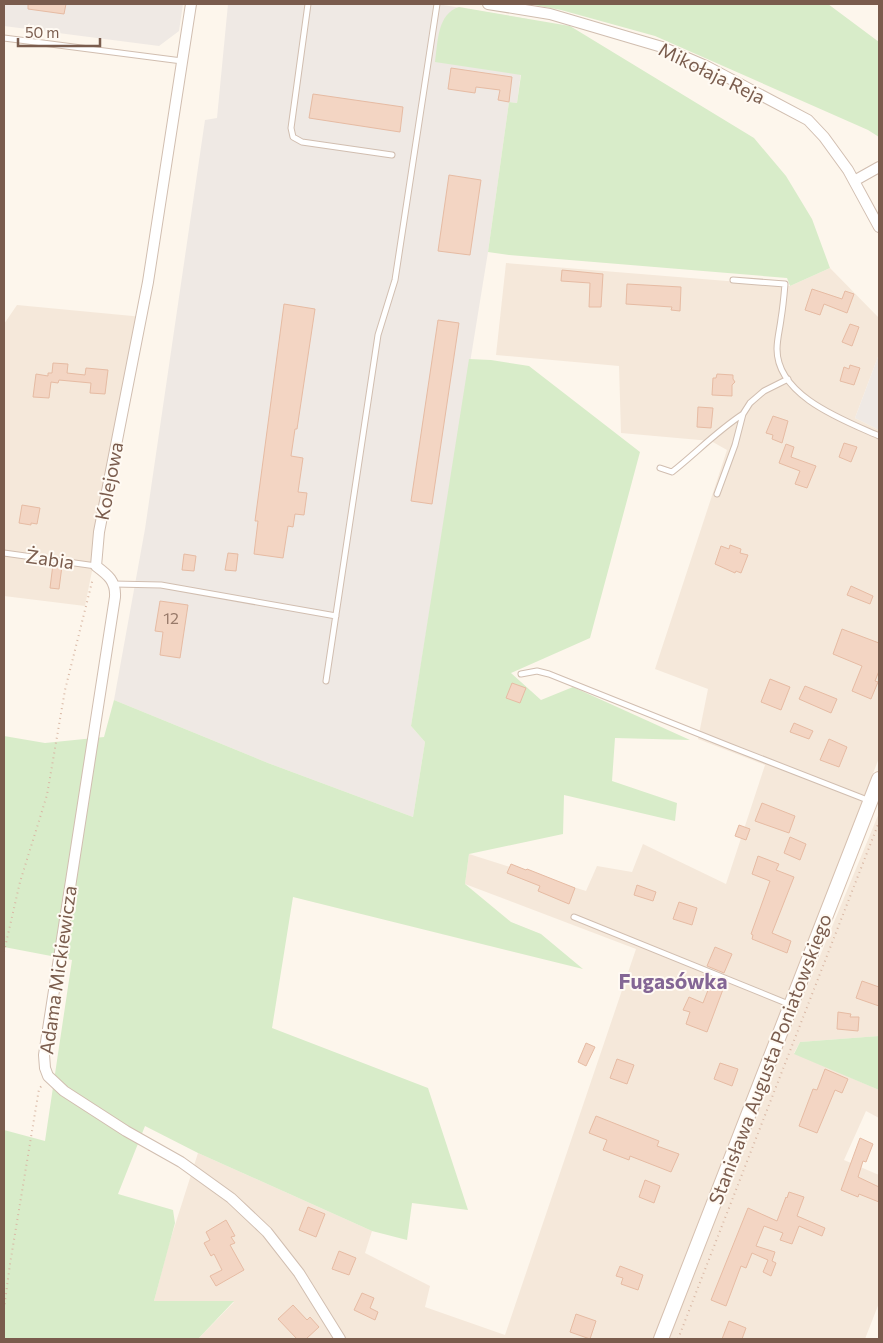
<svg xmlns="http://www.w3.org/2000/svg" width="883" height="1343" font-family="Commissioner,sans-serif">
  <rect width="100%" height="100%" fill="#fdf6ec"/>
  <!-- residential -->
  <path fill="#f5e8da" d="M506 263 790 286 830 268 879 318V354L855 418 879 430V758L655 1339H198L234 1302 154 1301 169 1244 198 1153 372 1231 365 1253 430 1286 425 1307 505 1335 636 949 465 884 469 854 586 891 597 866 632 872 643 844 726 884 765 765 698 739 708 689 655 669 727 450 711 441 621 433 619 366 496 355Z
    M17 305 143 317 85 606 4 596V324Z
    M879 813V1036L800 1042 794 1053 879 1090V1118L866 1111 844 1160 879 1175V1303L865 1339H668L782 1048Z"/>
  <!-- industrial -->
  <path fill="#efe9e4" d="M4 4H183L179 31 159 46 4 26Z
    M228 4H437L528 19 517 103 509 102 488 252 411 726 425 742 413 817 268 763 114 700 145 529 205 120 217 118Z
    M879 354V430L855 418Z"/>
  <!-- green -->
  <path fill="#d8ecc9" d="M529 4H828L879 42V137L868 130 655 36 561 10Z
    M459 7 570 26 754 138 786 176 812 219 830 268 790 286 787 278 509 255 488 252 509 102 517 103 521 75 435 62C438 42 437 14 459 7Z
    M469 359 491 360 529 366 640 452 590 638 511 673 541 700 573 687 690 740 615 738 612 781 677 803 675 821 564 795 563 834 469 854 465 884 511 922 541 934 583 969 293 897 272 1028 428 1088 468 1210 412 1203 407 1240 372 1231 198 1153 145 1126 118 1194 173 1210 175 1223 154 1301H234L198 1339H4V1130L45 1141 72 960 4 947V736L45 743 104 737 114 700 268 763 413 817 425 742 411 726Z
    M879 1036V1090L794 1054 800 1042Z"/>
  <!-- building -->
  <path fill="#f3d5c3" stroke="#e6bba3" d="M28 4H66L64 14 28 9Z
    M451 68 512 77 509 102 498 100 500 90 476 87 475 93 448 89Z
    M313 94 403 107 400 132 309 118Z
    M449 175 481 180 470 255 438 251Z
    M562 270 603 274 601 307H589L590 283 561 281Z
    M627 284 681 287 680 311 671 310 672 307 626 304Z
    M812 289 842 299 845 291 854 294 847 313 824 304 820 315 805 310Z
    M284 304 315 309 297 429H295L291 456 303 458 298 492 307 493 304 515 295 514 293 527 288 526 283 558 254 554 258 521H255Z
    M438 320 459 323 432 504 411 501Z
    M850 324 859 327 852 346 842 342Z
    M53 363 68 364 67 373 85 375 86 368 108 370 105 394 90 393 91 383 59 380 58 383 51 382 49 398 33 397 36 374 48 376V373H52Z
    M850 365 860 368 854 385 840 381 844 367 849 369Z
    M717 374 733 375V379L735 382 732 385V396L712 395 713 378H716Z
    M698 407 713 408 711 428 697 427Z
    M773 416 788 421 782 443 772 439 773 435 766 433Z
    M844 443 857 447 851 462 839 457Z
    M786 444 794 447 791 457 816 466 807 488 795 484 800 471 779 463Z
    M22 505 40 508 37 524 31 523V525L19 523Z
    M730 545 741 549 740 553 748 555 741 573 736 571 735 573 715 564 721 546 729 549Z
    M228 553 238 554 236 571 225 570Z
    M184 554 196 556 194 571 182 570Z
    M53 564 62 566 59 589 50 588Z
    M851 586 873 596 870 604 847 595Z
    M160 601 188 605 180 658 160 655 163 632 155 631Z
    M842 629 879 643V671L875 681 878 682 871 699 852 691 862 666 833 654Z
    M770 679 790 687 781 710 761 702Z
    M512 683 526 688 520 703 506 698Z
    M805 686 837 699 831 713 799 699Z
    M794 723 813 731 809 739 790 732Z
    M829 739 847 747 839 767 820 760Z
    M762 803 795 816 789 833 755 821Z
    M739 825 750 829 746 840 735 836Z
    M790 837 806 844 800 860 784 853Z
    M758 856 779 864 776 870 794 877 772 933 791 941 787 953 752 939 753 935 751 934 770 881 752 874Z
    M511 864 526 870 527 869 575 888 569 904 538 891 540 886 507 873Z
    M637 885 656 892 653 901 634 895Z
    M679 902 697 908 692 925 673 919Z
    M715 947 732 954 724 973 707 966Z
    M704 974 725 984 707 1032 686 1024 690 1012 683 1010 689 997 703 1003 710 985 701 982Z
    M862 981 879 987V1006L856 998Z
    M838 1012 851 1014 850 1017H859L858 1031 837 1029Z
    M586 1043 595 1047 586 1066 578 1062Z
    M617 1059 634 1065 627 1084 610 1078Z
    M720 1063 738 1069 732 1086 714 1079Z
    M825 1069 848 1079 842 1093 835 1090 817 1133 799 1126 813 1089 817 1090Z
    M596 1116 659 1141 657 1146 679 1154 671 1172 630 1156 629 1160 603 1150 607 1140 589 1133Z
    M860 1138 873 1144 866 1162 863 1161 858 1177 879 1187V1202L859 1194 858 1197 841 1190Z
    M645 1180 660 1186 654 1203 639 1197Z
    M789 1192 804 1197 797 1216 825 1228 822 1236 799 1226 792 1244 780 1240 783 1233 764 1226 756 1246 775 1252 772 1261 776 1263 771 1276 763 1272 768 1260 752 1253 746 1268 741 1266 726 1306 711 1300 748 1208 777 1221 786 1197 787 1198Z
    M308 1207 325 1214 316 1237 299 1230Z
    M226 1220 235 1236 231 1237 235 1243 230 1245 244 1270 216 1286 210 1276 222 1270 214 1254 211 1256 204 1243 210 1240 206 1232Z
    M339 1251 356 1258 349 1275 332 1269Z
    M620 1266 643 1275 638 1290 621 1284 623 1278 616 1276Z
    M362 1293 374 1298 370 1308 378 1312 375 1320 354 1310Z
    M293 1305 307 1320 310 1317 319 1327 306 1339H297L278 1319Z
    M576 1314 596 1321 590 1339 570 1332Z
    M729 1321 746 1328 742 1339H722Z"/>
  <g fill="none" stroke-linecap="round" stroke-linejoin="round">
    <defs>
      <path id="lane" d="M308 4 291 128 293 137 302 142 392 155
        M4 38 182 61
        M733 280 785 284C784 296 783 307 781 319 780 328 777 339 777 349 777 396 843 420 879 436
        M660 468 672 472C696 453 717 431 743 414
        M717 494 735 445 743 414 750 403 764 391 788 379
        M4 553 96 566
        M114 584 161 585 336 616
        M521 674 537 671 549 674 729 746 870 801
        M326 681 378 335 395 280 437 4
        M574 917 791 1005"/>
      <path id="street" d="M191 4 148 282 99 532 96 566C108 575 116 581 115 597L44 1055 45 1068 48 1076 64 1091 126 1131 181 1162 231 1198 267 1232 299 1273 340 1339
        M488 4 550 14 662 47 706 66 808 120 824 137 848 170 879 227
        M854 181 879 167"/>
      <path id="secondary" d="M661 1339 879 779"/>
    </defs>
    <!-- lane casing -->
    <use href="#lane" stroke="#d1beb0" stroke-width="7"/>
    <!-- street casing -->
    <use href="#street" stroke="#d1beb0" stroke-width="12"/>
    <!-- secondary casing -->
    <use href="#secondary" stroke="#d6c0b0" stroke-width="16"/>
    <!-- path -->
    <path stroke="#d9b8a5" stroke-width="2" stroke-dasharray="1 4" stroke-linecap="butt" d="M4 952 20 882 47 795 65 690 93 578
      M4 1309 10 1264 39 1089 43 1084
      M678 1339 879 822"/>
    <!-- lane -->
    <use href="#lane" stroke="#fff" stroke-width="5"/>
    <!-- street -->
    <use href="#street" stroke="#fff" stroke-width="10"/>
    <!-- secondary -->
    <use href="#secondary" stroke="#fff" stroke-width="14"/>
  </g>
  <g text-anchor="middle" stroke-width="4" stroke-linejoin="round" paint-order="stroke">
    <!-- number labels -->
    <g font-size="16" fill="#987a6a">
      <text x="171" y="624">12</text>
    </g>
    <!-- street labels -->
    <g font-size="19" fill="#7a5c4d" stroke="#fffaf3">
      <text transform="translate(712 73) rotate(26)" y="7">Mikołaja Reja</text>
      <text transform="translate(109 481) rotate(-79)" y="7">Kolejowa</text>
      <text transform="translate(50 559) rotate(8)" y="7">Żabia</text>
      <text transform="translate(58 970) rotate(-82)" y="7">Adama Mickiewicza</text>
      <text transform="translate(770 1059) rotate(-69)" y="7">Stanisława Augusta Poniatowskiego</text>
    </g>
    <!-- quarter labels -->
    <g font-size="21" font-weight="bold" fill="#846695" stroke="#fffaf3">
      <text x="673" y="989">Fugasówka</text>
    </g>
  </g>
  <!-- border -->
  <rect width="883" height="1343" fill="none" stroke="#7a5c4d" stroke-width="10"/>
  <!-- scale -->
  <path d="M18 38v8h82v-8" fill="none" stroke="#7a5c4d" stroke-width="2.5"/>
  <text x="25" y="38" font-size="15" fill="#7a5c4d" stroke="#fffaf3" stroke-width="4" paint-order="stroke">50 m</text>
</svg>
